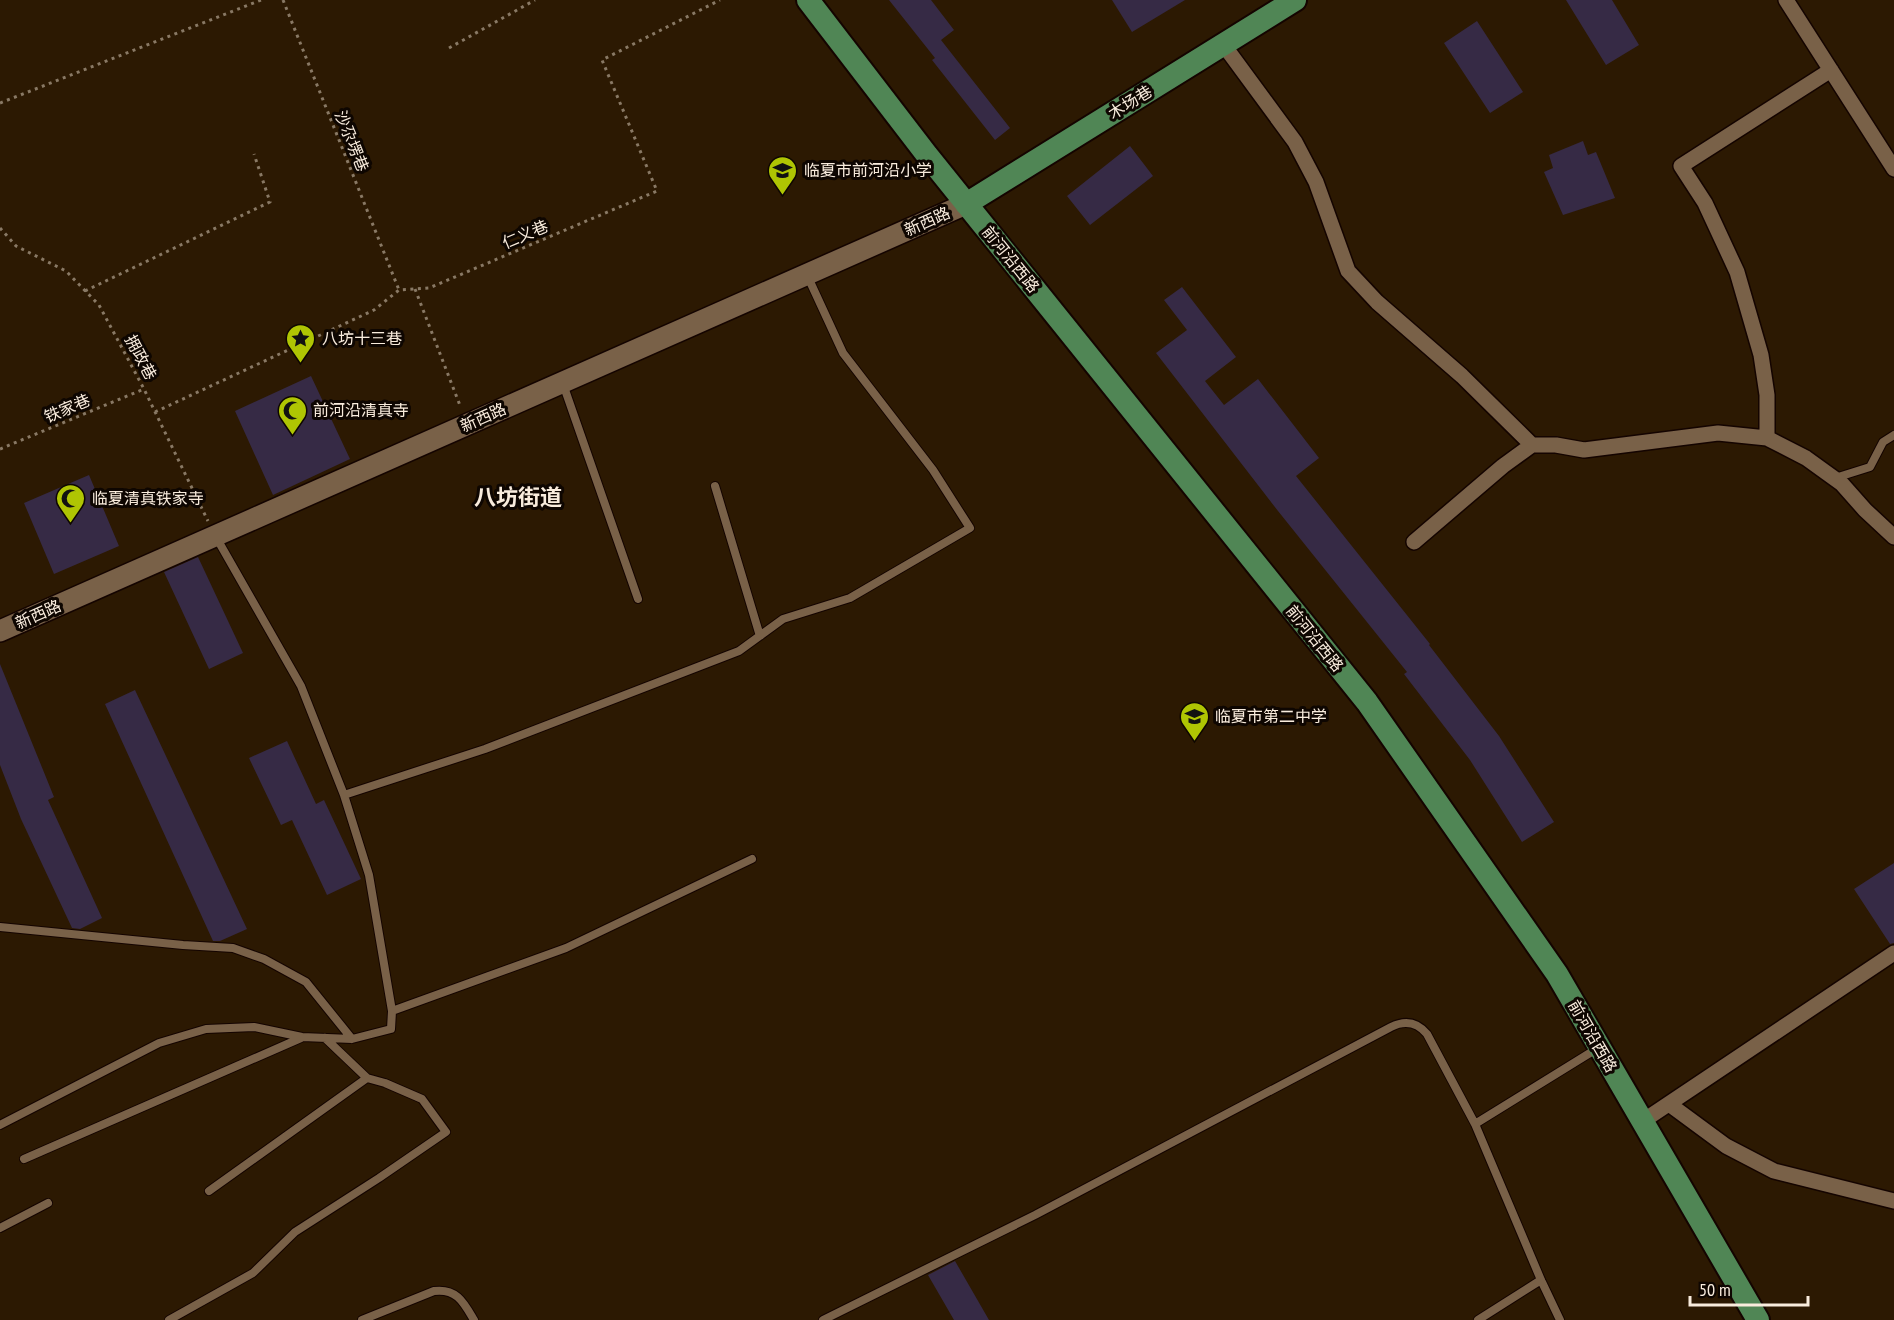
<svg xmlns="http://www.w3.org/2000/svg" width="1894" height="1320" font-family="'PT Sans Narrow','Noto Sans SC',sans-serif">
  <rect width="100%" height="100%" fill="#2c1902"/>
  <!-- building -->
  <path fill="#362a45" d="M889 0H931L954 30 941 40 1010 128 995 140 932 60 935 58Z
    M1112 0H1185L1132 32Z
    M1566 0H1612L1639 45 1606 65Z
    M1477 21 1523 92 1490 113 1444 43Z
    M1583 141 1588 155 1596 152 1615 198 1563 215 1544 172 1553 168 1549 155Z
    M1130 146 1153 176 1090 225 1067 196Z
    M1182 287 1236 357 1205 381 1224 405 1258 379 1319 458 1296 476 1430 644 1429 645 1499 736 1554 822 1522 842 1470 760 1404 674 1407 672 1278 511 1156 353 1187 330 1164 300Z
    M311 376 350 459 273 495 235 411Z
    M89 475 119 546 54 574 24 503Z
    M198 557 243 653 209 669 164 572Z
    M0 664 54 797 48 800 102 918 80 929 72 928 21 819 0 765Z
    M135 690 247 929 220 941H213L105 704Z
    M287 741 316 804 324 800 361 879 327 895 292 820 281 825 249 758Z
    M1894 863V943L1890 944 1854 889Z
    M955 1261 989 1320H954L928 1275Z"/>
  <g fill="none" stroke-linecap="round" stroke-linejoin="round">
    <defs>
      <path id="lane" d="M563 384 638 599
        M1835 478 1870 467 1883 442 1894 435
        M715 486 760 636
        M344 795 485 749 739 651 783 619 850 598 970 528 933 470 843 353 807 275
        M0 927 183 945 233 948 264 959 306 982 352 1039
        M392 1011 566 948 752 859
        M1475 1124 1598 1048
        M0 1125 159 1043 206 1029 254 1027 302 1037 352 1039 391 1029 392 1011 369 875 344 795 301 686 216 537
        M24 1159 301 1038
        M209 1191 367 1078
        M0 1228 48 1203
        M169 1320 253 1273 295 1232 379 1178 446 1132 422 1099 385 1083 367 1078 325 1038
        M362 1320 434 1291C457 1288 464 1303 474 1320
        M823 1320 1035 1215 1391 1027C1405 1020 1417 1022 1427 1034L1475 1124 1541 1280 1560 1320
        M1478 1320 1541 1280"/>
      <path id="street" d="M1786 0 1894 169
        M1223 44 1295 142 1316 182 1348 271 1377 302 1462 376 1532 445
        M1767 438V395L1761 355 1737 272 1705 203 1681 166 1831 70
        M1414 542 1503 466 1532 445H1556L1584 450 1718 433 1767 438 1806 458 1842 484 1865 510 1894 537
        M1669 1104 1726 1146 1774 1171 1894 1201
        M1643 1121 1894 953"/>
      <path id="secondary" d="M0 631 966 204"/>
      <path id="primary" d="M808 0 927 155 1367 702 1557 974 1758 1320
        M966 204 1295 0"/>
    </defs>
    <!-- lane casing -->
    <use href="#lane" stroke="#140400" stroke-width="10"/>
    <!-- street casing -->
    <use href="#street" stroke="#140400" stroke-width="18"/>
    <!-- secondary casing -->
    <use href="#secondary" stroke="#140400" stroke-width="24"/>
    <!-- primary casing -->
    <use href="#primary" stroke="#140400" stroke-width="26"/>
    <!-- path -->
    <path stroke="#897965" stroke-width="3" stroke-dasharray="3 4.5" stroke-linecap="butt" d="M283 0 399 290
      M449 48 535 0
      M0 103 261 0
      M0 228 16 246 66 271 99 305 144 389 208 521
      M415 289 461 408
      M85 291 270 202 254 154
      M155 412 374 310 399 290 429 288 657 191 602 60 720 0
      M0 449 144 389"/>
    <!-- lane -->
    <use href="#lane" stroke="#796148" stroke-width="8"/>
    <!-- street -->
    <use href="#street" stroke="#796148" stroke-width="15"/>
    <!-- secondary -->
    <use href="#secondary" stroke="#796148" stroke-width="21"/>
    <!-- primary -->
    <use href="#primary" stroke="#508655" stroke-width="22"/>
  </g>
  <!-- icons -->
  <defs>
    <symbol id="school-pin" viewBox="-11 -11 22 30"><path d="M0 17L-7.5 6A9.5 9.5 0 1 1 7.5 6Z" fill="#afc503" stroke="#0e0601"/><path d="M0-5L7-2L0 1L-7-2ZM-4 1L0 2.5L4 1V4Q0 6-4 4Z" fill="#111"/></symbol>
    <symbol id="sight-pin" viewBox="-11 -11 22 30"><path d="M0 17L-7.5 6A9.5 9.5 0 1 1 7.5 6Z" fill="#afc503" stroke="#0e0601"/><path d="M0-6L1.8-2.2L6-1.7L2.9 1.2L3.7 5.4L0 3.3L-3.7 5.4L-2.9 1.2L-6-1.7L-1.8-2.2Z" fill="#111"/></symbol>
    <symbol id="mosque-pin" viewBox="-11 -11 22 30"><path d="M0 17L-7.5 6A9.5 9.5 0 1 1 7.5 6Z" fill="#afc503" stroke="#0e0601"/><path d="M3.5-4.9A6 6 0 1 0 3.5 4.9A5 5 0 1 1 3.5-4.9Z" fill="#111"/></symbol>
  </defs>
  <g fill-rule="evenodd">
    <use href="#school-pin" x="766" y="154" width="33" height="45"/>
    <use href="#sight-pin" x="284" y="322" width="33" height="45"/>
    <use href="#mosque-pin" x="276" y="394" width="33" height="45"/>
    <use href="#mosque-pin" x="54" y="482" width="33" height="45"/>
    <use href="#school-pin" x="1178" y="700" width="33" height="45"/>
  </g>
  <g text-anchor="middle" stroke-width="6" stroke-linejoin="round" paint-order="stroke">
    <!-- street labels -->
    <g font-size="16" fill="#f9ecdd" stroke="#0e0601">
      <text transform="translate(1130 102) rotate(-32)" y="6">木场巷</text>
      <text transform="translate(352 141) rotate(68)" y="6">沙尕塄巷</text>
      <text transform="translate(927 221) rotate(-24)" y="6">新西路</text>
      <text transform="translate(525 234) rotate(-23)" y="6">仁义巷</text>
      <text transform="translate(1011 259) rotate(51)" y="6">前河沿西路</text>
      <text transform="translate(141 357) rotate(62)" y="6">拥政巷</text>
      <text transform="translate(67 408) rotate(-23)" y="6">铁家巷</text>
      <text transform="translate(483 417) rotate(-24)" y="6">新西路</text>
      <text transform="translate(38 614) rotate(-24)" y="6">新西路</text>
      <text transform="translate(1315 638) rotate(51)" y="6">前河沿西路</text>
      <text transform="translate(1593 1036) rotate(60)" y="6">前河沿西路</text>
    </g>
    <!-- poi labels -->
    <g font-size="16" fill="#f9ecdd" stroke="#0e0601" text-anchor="start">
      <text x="804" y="176">临夏市前河沿小学</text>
      <text x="322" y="344">八坊十三巷</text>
      <text x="313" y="416">前河沿清真寺</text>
      <text x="92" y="504">临夏清真铁家寺</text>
      <text x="1215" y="722">临夏市第二中学</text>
    </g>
    <!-- district labels -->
    <g font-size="22" font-weight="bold" fill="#f9ecdd" stroke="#0e0601">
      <text x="518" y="505">八坊街道</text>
    </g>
  </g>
  <!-- scale -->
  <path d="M1690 1296v9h118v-9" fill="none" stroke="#f9ecdd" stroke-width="3"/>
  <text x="1699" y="1296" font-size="18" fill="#f9ecdd" stroke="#0e0601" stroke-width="4.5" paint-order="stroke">50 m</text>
</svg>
